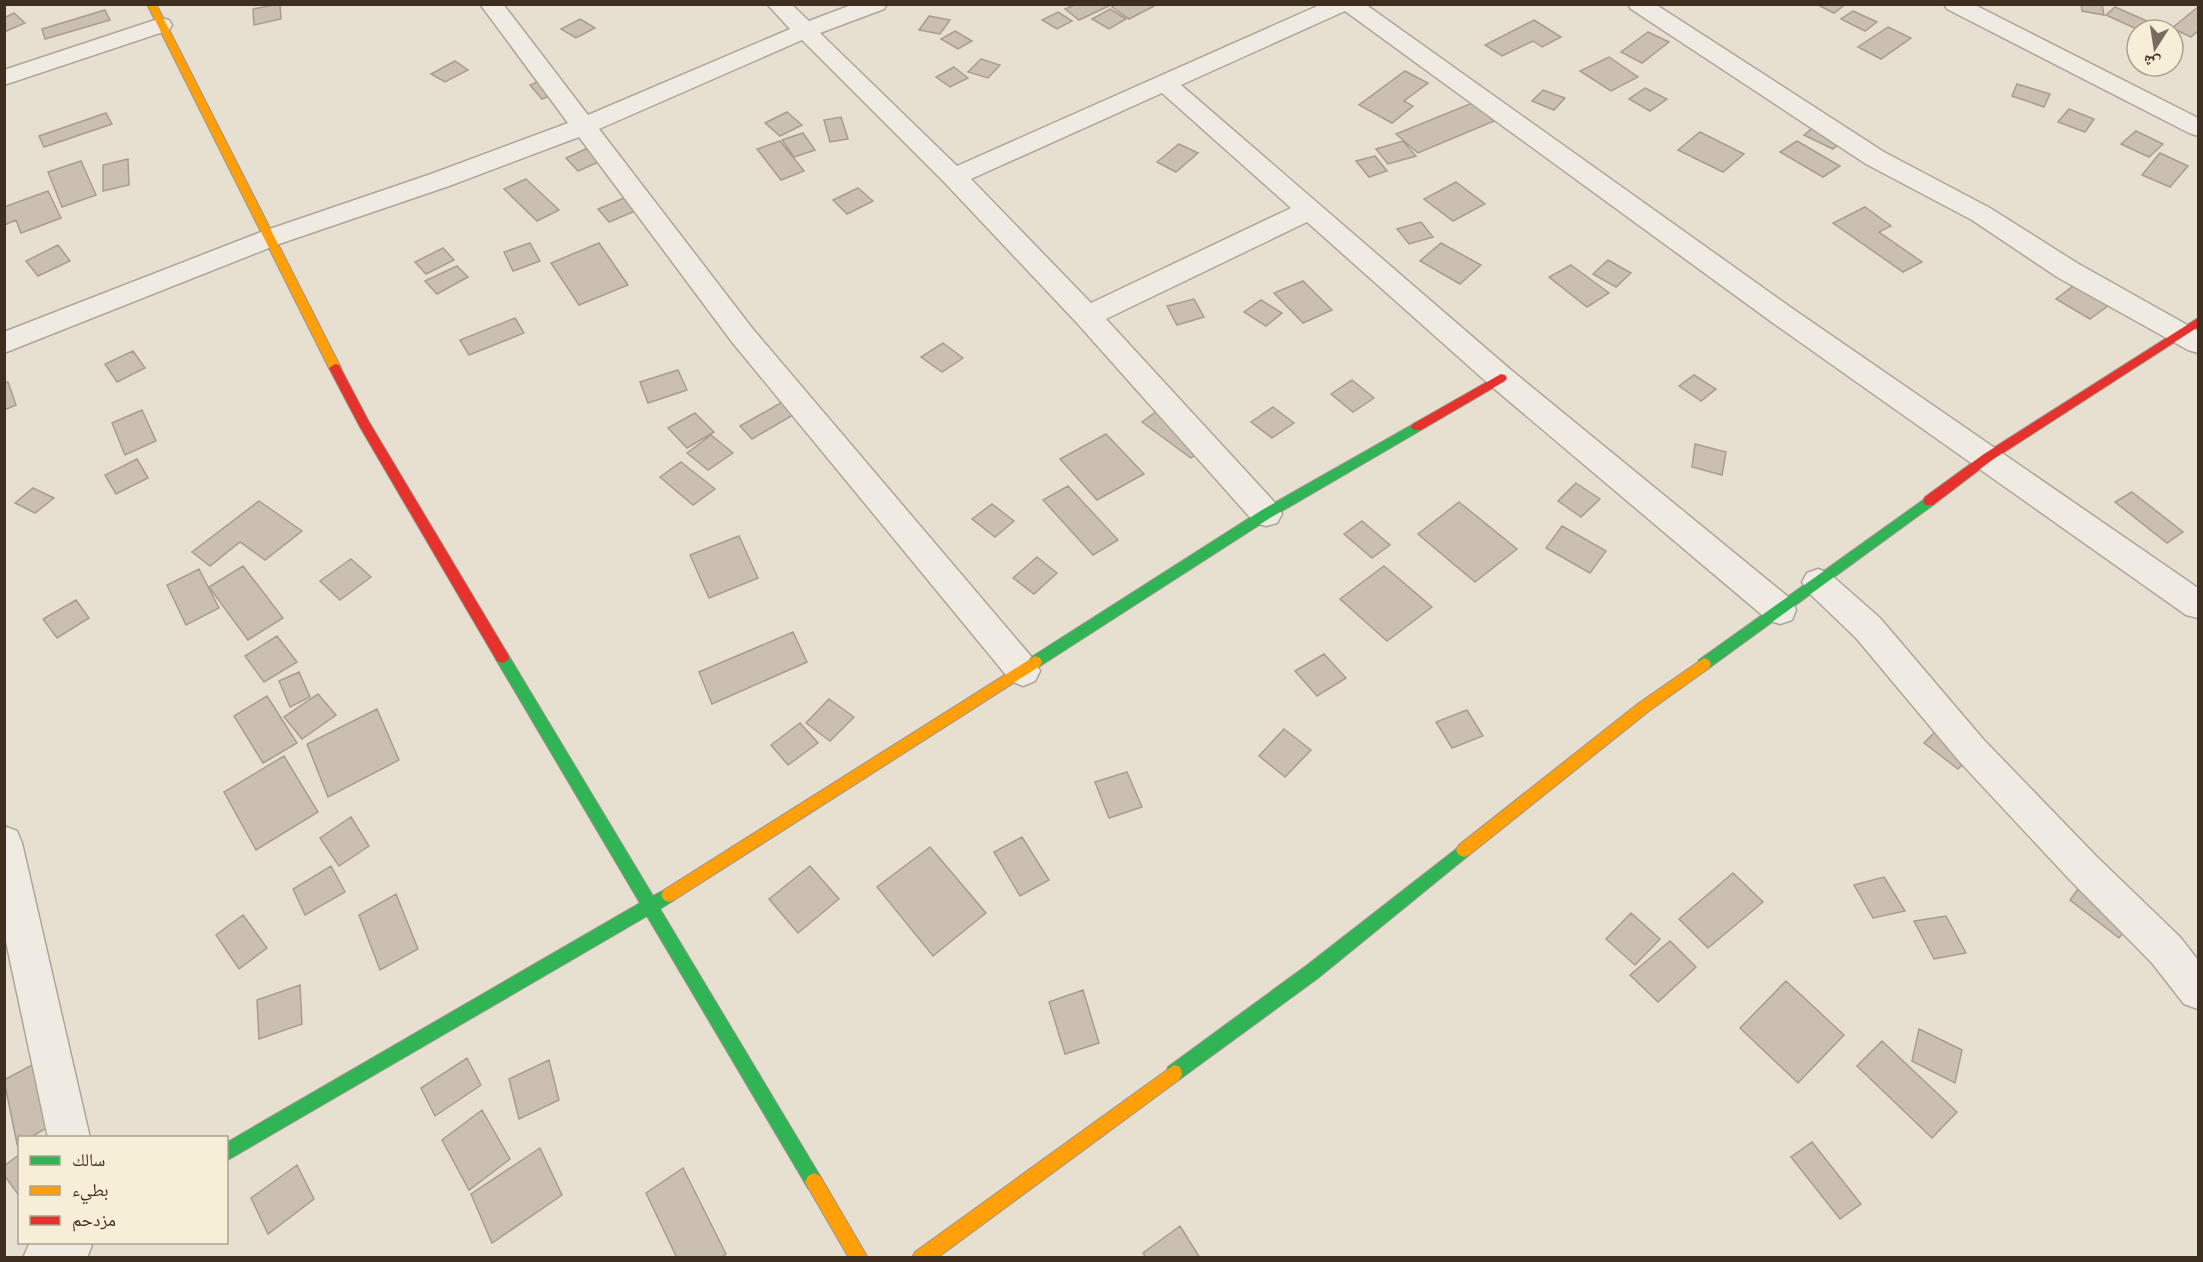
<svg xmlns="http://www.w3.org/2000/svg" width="2203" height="1262" font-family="Georgia,'Noto Naskh Arabic',serif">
  <rect width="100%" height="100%" fill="#e7e0d1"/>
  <!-- building -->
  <path fill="#cbbfb2" stroke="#a89c90" stroke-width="1.5" d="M280 4 281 19 254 25 253 9Z
    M1077 4H1113L1079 20 1065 9Z
    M1117 4H1158L1129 19 1112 7Z
    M1816 4H1846L1834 13Z
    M2081 4H2102L2104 15 2082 11Z
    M2115 7 2163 28 2139 30 2106 15Z
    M2198 7V31L2191 37 2172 28Z
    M1110 9 1126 19 1109 29 1092 19Z
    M105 10 110 20 45 39 42 29Z
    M1853 11 1877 22 1865 31 1841 19Z
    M1058 12 1072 21 1057 29 1042 20Z
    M14 13 25 23 4 32V18Z
    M929 16 950 20 940 34 919 30Z
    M580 19 595 28 576 38 561 29Z
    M1534 20 1561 37 1542 47 1533 41 1502 56 1485 45Z
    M1888 27 1911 38 1881 59 1858 47Z
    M955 31 972 41 958 49 941 39Z
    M1648 32 1669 42 1642 63 1621 52Z
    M1609 57 1638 77 1611 91 1580 71Z
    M981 59 1000 65 988 78 968 72Z
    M455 61 468 70 445 82 431 74Z
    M954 67 968 78 950 87 936 77Z
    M1405 71 1428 83 1404 101 1413 106 1392 123 1359 105Z
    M548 78 560 92 542 99 530 85Z
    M2017 84 2050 94 2044 107 2012 96Z
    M1645 88 1667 99 1650 111 1629 99Z
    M1543 90 1565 98 1554 110 1532 101Z
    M1477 101 1499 119 1418 153 1396 134Z
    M2069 109 2094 119 2085 132 2058 122Z
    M787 112 802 125 780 136 765 123Z
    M106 113 112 124 44 147 39 136Z
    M841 117 848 139 830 142 824 120Z
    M1816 125 1844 139 1833 149 1804 135Z
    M2136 131 2163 144 2149 157 2121 144Z
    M1700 132 1744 154 1723 172 1678 150Z
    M803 133 815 150 794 157 782 140Z
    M780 141 804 171 781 180 757 149Z
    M1403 141 1416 156 1388 164 1376 149Z
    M1797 141 1840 166 1823 177 1780 152Z
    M1179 144 1198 153 1176 172 1157 162Z
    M588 148 601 161 578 171 566 158Z
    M2160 153 2188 166 2170 187 2142 175Z
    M1375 156 1387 171 1369 177 1356 161Z
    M128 159 129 185 103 191V165Z
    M81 161 96 195 62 207 48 172Z
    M526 179 559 210 537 221 504 189Z
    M1456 182 1485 204 1453 221 1424 199Z
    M858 188 873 201 847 214 833 200Z
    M48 191 61 218 21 233 16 220 4 225V207Z
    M629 196 640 209 609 222 598 209Z
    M1865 207 1891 226 1879 232 1922 262 1903 272 1833 223Z
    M1421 222 1433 237 1409 244 1397 229Z
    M530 243 540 261 513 271 504 252Z
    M599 243 628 285 579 305 551 263Z
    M1441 243 1481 265 1460 284 1420 261Z
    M58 245 70 261 38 276 26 261Z
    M443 248 454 260 426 274 415 262Z
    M1608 260 1631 273 1616 287 1593 274Z
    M1571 265 1609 293 1587 307 1549 277Z
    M457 266 468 277 437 294 425 281Z
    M1303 281 1332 310 1303 323 1274 293Z
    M2076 284 2109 305 2090 319 2056 299Z
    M1194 299 1204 317 1177 325 1167 306Z
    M1261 300 1282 313 1266 326 1244 312Z
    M515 318 524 333 469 355 460 340Z
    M943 343 963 358 942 372 921 357Z
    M133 351 145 368 117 382 105 364Z
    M678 370 687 390 648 403 640 382Z
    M1694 375 1716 389 1701 401 1679 386Z
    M1352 380 1374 398 1353 412 1331 394Z
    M8 382 16 405 4 410V383Z
    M786 400 798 412 752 439 740 426Z
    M1164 406 1212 441 1191 458 1142 422Z
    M1273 407 1294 423 1272 438 1251 422Z
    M142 410 156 441 125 455 112 423Z
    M695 413 714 432 687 448 668 428Z
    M1106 434 1144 474 1097 500 1060 459Z
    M711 435 733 453 708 470 687 453Z
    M1695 444 1726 452 1722 475 1692 467Z
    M137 459 148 478 116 494 105 475Z
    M681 462 715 489 693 505 660 477Z
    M1576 483 1600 499 1581 517 1558 501Z
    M1068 486 1118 540 1093 555 1043 500Z
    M33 488 54 498 35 513 15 503Z
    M2132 492 2183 532 2167 543 2115 502Z
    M259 501 302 531 265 560 240 542 210 566 192 552Z
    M1459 502 1517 549 1475 582 1418 534Z
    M992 504 1014 521 995 537 972 519Z
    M1362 521 1390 545 1372 558 1344 534Z
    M1562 526 1606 551 1590 573 1546 548Z
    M739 536 758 578 709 598 690 555Z
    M1037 557 1057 573 1034 594 1013 578Z
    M351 559 371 577 340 600 320 581Z
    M243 566 283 618 248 640 209 587Z
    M1384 566 1432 607 1387 641 1340 599Z
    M199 569 219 608 186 625 167 585Z
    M76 600 89 618 57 638 43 619Z
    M793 632 807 662 712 704 699 672Z
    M277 636 297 662 264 682 245 656Z
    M1324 654 1346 678 1317 696 1295 671Z
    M299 672 310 697 290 707 279 681Z
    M318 694 336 715 302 739 284 717Z
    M267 696 297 743 263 763 234 716Z
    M829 699 854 717 830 741 806 723Z
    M377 709 399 760 328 797 307 744Z
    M1467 710 1483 736 1452 748 1436 722Z
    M800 723 818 743 788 765 771 745Z
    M1942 725 1976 751 1958 769 1924 743Z
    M1284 729 1311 750 1285 777 1259 756Z
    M284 756 318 812 256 850 224 792Z
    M1127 772 1142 807 1109 818 1095 782Z
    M351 817 369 846 339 866 320 838Z
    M1022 837 1049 880 1020 896 994 852Z
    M930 847 986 913 933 956 877 887Z
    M331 866 345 892 305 915 293 889Z
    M810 866 839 899 798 933 769 899Z
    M1733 873 1763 902 1708 948 1679 919Z
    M1884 877 1905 911 1873 918 1854 885Z
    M2086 878 2137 916 2119 938 2070 900Z
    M396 894 418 949 380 970 359 915Z
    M1631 913 1660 939 1635 965 1606 939Z
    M243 915 267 948 239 969 216 935Z
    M1946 916 1966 953 1934 959 1914 921Z
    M1670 941 1696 967 1658 1002 1630 975Z
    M1786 981 1844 1035 1798 1083 1740 1028Z
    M300 985 302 1024 259 1039 257 1000Z
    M1083 990 1099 1043 1065 1054 1049 1002Z
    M1919 1029 1962 1050 1955 1083 1912 1061Z
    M1882 1041 1957 1112 1932 1138 1857 1066Z
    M45 1058 61 1120 29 1138H20L17 1144 4 1080Z
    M467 1058 481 1085 435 1116 421 1088Z
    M549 1060 559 1100 519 1119 509 1079Z
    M482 1110 510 1159 469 1190 442 1140Z
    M1812 1142 1861 1204 1840 1219 1791 1157Z
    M540 1148 562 1195 492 1243 471 1194Z
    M20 1154V1197L4 1175V1166Z
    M297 1165 314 1199 268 1234 251 1198Z
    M683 1168 726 1254 721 1258H677L646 1193Z
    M1180 1226 1200 1258H1146L1143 1253Z"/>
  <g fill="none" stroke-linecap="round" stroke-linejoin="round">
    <defs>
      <path id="street" d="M480 4H503L588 115 790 29 767 4H791L809 21 854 4H887L884 9 820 33 957 166 1322 4H1365L1793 309 2198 588V618L2186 615 1773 323 1345 11 1181 85 1511 370 1792 600 1796 610 1792 620 1780 624 1768 620 1491 386 1307 222 1106 319 1277 505 1282 514 1277 523 1266 526 1255 523 1077 323 945 183 802 40 599 129 752 328 1035 661 1040 671 1035 681 1023 686 1011 681 732 342 579 137 449 186 279 244 4 353V332L261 232 431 174 568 123ZM1162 93 1291 208 1091 303 971 179Z
        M1628 4H1655L1884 152 1990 208 2077 263 2198 331V353L2188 350 2057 277 1972 220 1866 164 1631 9Z
        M1944 4H1973L2198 118V136L2189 133 1947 9Z
        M161 18 169 20 172 25 169 30 4 85V70Z
        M1818 569 1829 573 1880 618 1983 739 2096 856 2180 937 2198 960V1009L2184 1004 2152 963 2070 880 1959 761 1856 638 1807 591 1802 582 1807 573Z
        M4 826 17 831 22 843 90 1138H48L4 932Z
        M30 1242H93L87 1258H23Z"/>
      <path id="fast" d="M1417 422 1421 424 1423 427 1421 430 1270 518 1040 666 1035 668 1030 666 1028 662 1030 658 1262 510Z
        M1929 496 1935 501 1933 505 1709 668 1704 670 1699 668 1697 664 1699 660Z
        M502 651 507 653 653 896 669 888 674 890 677 895 674 900 660 909 820 1176 823 1182 820 1188 814 1191 808 1188 647 916 226 1161V1143L640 903 497 661 495 657 497 653Z
        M1464 843 1469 845 1472 850 1469 855 1318 978 1180 1079 1174 1081 1168 1079 1166 1073 1168 1067 1306 966Z"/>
      <path id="slow" d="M147 4H156L341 368 339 371H331L329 368Z
        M1035 656 1040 658 1042 662 1040 666 674 900 669 902 664 900 661 895 664 890Z
        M1704 658 1709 660 1711 664 1709 668 1649 711 1469 855 1464 857 1459 855 1456 850 1459 845 1639 703Z
        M1174 1065 1180 1067 1182 1073 1180 1079 937 1258H912L915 1252Z
        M814 1173 820 1176 868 1258H849L805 1182 808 1176Z"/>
      <path id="jam" d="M2198 318V327L1992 460 1933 505H1925L1923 501 1925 497 1984 454Z
        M335 364 339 365 369 422 507 653 509 657 507 661 502 663 497 661 360 427 329 368Z
        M1501 374 1505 375 1507 378 1505 381 1421 430H1413L1411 427 1413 424Z"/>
    </defs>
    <!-- street casing -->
    <use href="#street" stroke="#ada599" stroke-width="3"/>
    <!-- fast casing -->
    <use href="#fast" stroke="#9c958a" stroke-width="2"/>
    <!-- slow casing -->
    <use href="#slow" stroke="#9c958a" stroke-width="2"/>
    <!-- jam casing -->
    <use href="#jam" stroke="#9c958a" stroke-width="2"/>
    <!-- street -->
    <use href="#street" fill="#efebe3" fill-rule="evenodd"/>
    <!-- fast -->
    <use href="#fast" fill="#30b455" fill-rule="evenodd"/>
    <!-- slow -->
    <use href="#slow" fill="#ff9f0a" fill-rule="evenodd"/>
    <!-- jam -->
    <use href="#jam" fill="#e5322d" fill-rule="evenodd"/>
  </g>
  <!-- border -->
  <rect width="2203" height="1262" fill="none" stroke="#3d2e20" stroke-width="12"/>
  <!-- legend -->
  <rect x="18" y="1136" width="210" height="108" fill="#f7eed8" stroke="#ada18e" stroke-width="1.5"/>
  <rect x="30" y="1156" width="30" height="9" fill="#30b455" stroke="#ada18e" stroke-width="1.5"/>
  <text x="72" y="1166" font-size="18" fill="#3d2e20">سالك</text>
  <rect x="30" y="1186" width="30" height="9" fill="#ff9f0a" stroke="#ada18e" stroke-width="1.5"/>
  <text x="72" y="1196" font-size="18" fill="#3d2e20">بطيء</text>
  <rect x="30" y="1216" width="30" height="9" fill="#e5322d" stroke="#ada18e" stroke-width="1.5"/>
  <text x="72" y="1226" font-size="18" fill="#3d2e20">مزدحم</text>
  <!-- north arrow -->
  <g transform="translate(2155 48) rotate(192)"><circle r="28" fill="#f7eed8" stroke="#ada18e" stroke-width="1.5"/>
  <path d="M0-4.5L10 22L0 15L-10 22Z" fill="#786c5e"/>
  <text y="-9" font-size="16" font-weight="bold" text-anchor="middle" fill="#3d2e20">ش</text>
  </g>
</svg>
